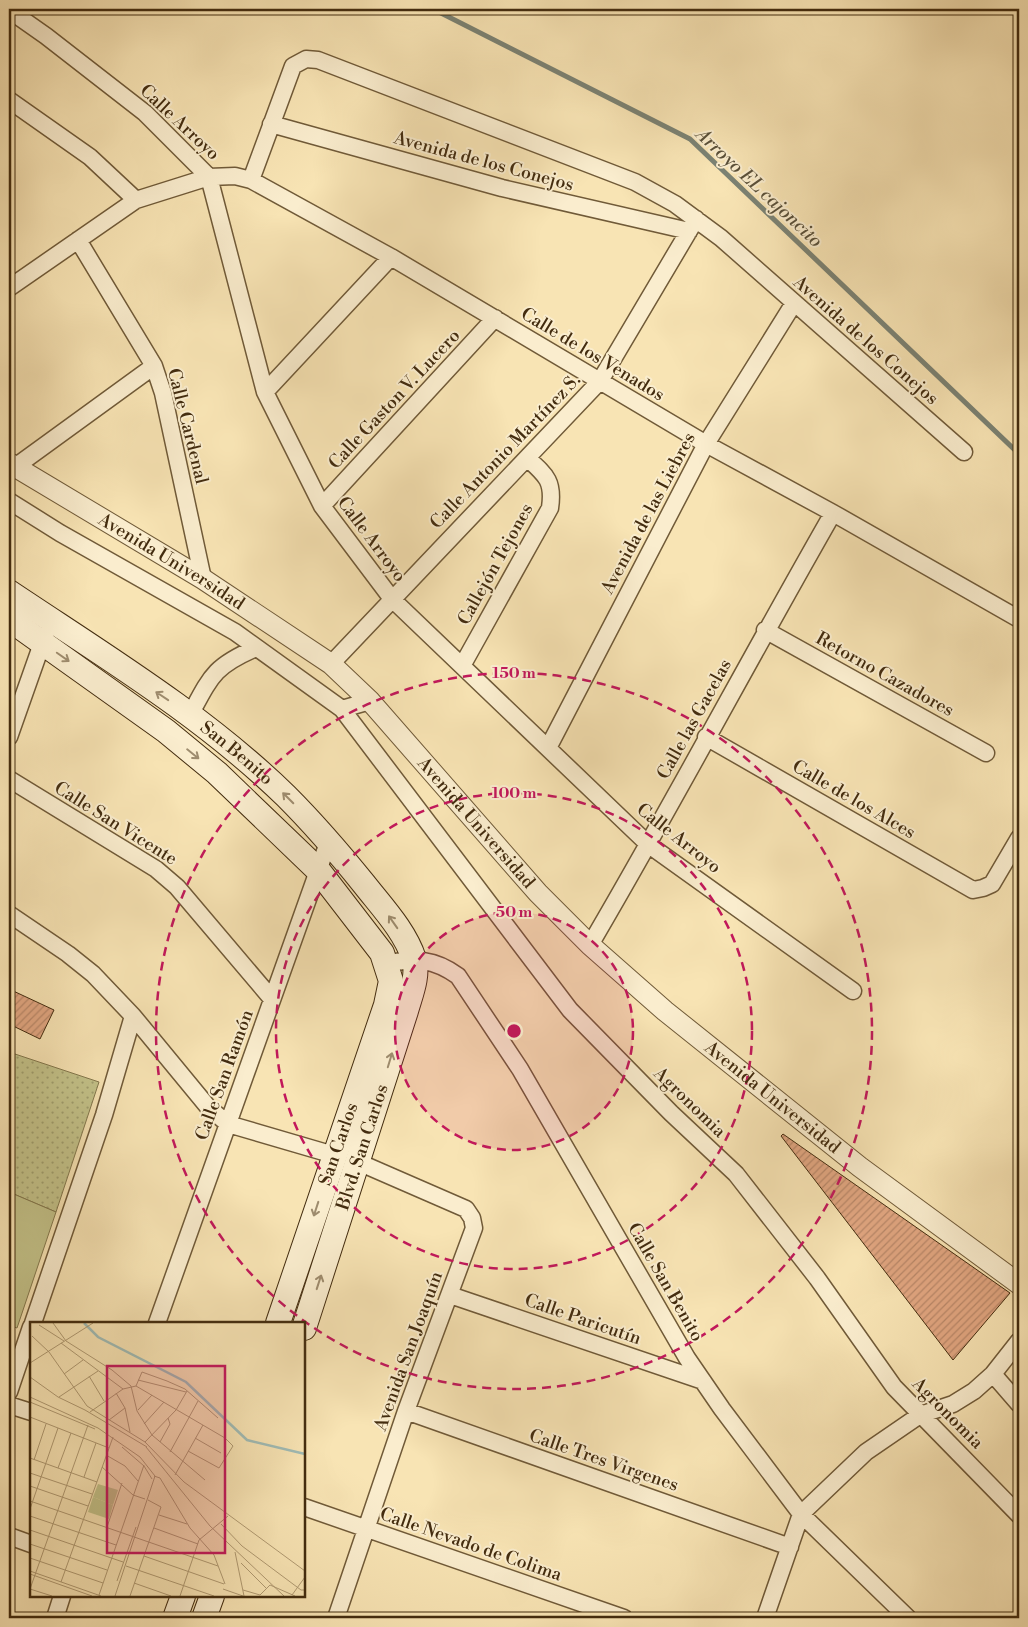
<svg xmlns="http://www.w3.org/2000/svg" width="1028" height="1627" font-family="'Libre Bodoni',serif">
  <defs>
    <pattern id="park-dots" width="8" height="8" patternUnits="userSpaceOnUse" patternTransform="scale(1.25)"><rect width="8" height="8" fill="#c3c289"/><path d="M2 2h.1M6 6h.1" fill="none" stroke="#a09e6e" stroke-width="1.8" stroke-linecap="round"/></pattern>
    <pattern id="building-hatch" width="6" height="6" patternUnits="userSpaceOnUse" patternTransform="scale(1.25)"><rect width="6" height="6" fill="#e1a681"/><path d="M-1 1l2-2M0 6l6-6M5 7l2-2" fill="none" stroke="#b88768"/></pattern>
  </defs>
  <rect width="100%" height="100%" fill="#f8e4b4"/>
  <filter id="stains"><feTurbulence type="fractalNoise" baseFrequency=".004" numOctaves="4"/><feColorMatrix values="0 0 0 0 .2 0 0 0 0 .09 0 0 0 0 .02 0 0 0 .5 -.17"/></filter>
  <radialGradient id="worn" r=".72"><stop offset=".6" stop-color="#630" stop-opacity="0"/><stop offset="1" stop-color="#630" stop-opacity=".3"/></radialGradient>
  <!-- park -->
  <path fill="url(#park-dots)" stroke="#83774c" d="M9 1052 99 1082 56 1212 9 1192Z"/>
  <!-- garden -->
  <path fill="#c3c289" stroke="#83774c" d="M9 1192 56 1212 17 1328 9 1325Z"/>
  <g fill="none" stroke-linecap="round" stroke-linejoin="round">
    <!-- stream -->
    <path stroke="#7b8273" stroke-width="5" d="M433 9 690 139 1019 454"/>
  </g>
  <!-- building -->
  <path fill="url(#building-hatch)" stroke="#432c0f" d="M9 989 54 1010 40 1039 9 1024Z
    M783 1134 1010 1293 953 1360 781 1136Z"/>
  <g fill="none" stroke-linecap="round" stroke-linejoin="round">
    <defs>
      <path id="minor" d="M9 10 46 36 145 113 209 177 265 392 322 506 392 599 649 845 853 991
        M9 100 90 157 136 200
        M271 124 502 188 689 231
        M251 180 293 66 306 59 318 60 635 182 675 204 721 238 964 452
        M78 240 154 366 163 393 203 579
        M9 288 136 200 209 177 235 176 251 180 391 257 706 444 833 513 1019 619
        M265 392 391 257
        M15 467 154 366
        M9 501 60 533 235 632 342 709 370 701
        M322 506 495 318
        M765 630 986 753
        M331 664 600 381 696 219
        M462 666 550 508C554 481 546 475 527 458
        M342 709 570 1010 671 1113 736 1174 817 1278 894 1387 1019 1515
        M190 715C211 676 214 666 256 648
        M9 737 45 635
        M706 737 973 890 983 888 992 884 1019 838
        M548 748 706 444 794 303
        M9 779 156 869 177 887 272 999
        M9 914 68 954 93 974 133 1016 208 1107 228 1124 334 1155
        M590 945C674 802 751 656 833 513
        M387 963C416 959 433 958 458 976L520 1069 687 1358 722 1409 801 1514 908 1618
        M450 1295 703 1381
        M33 1323 104 1115 133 1016
        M157 1323 329 840
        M993 1374 1019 1404
        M9 1392 31 1327
        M9 1405 31 1412
        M406 1411 790 1547
        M304 1507 624 1618
        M9 1536 31 1544
        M55 1618 62 1596
        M336 1618 406 1411 474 1228 472 1218 466 1209 358 1162
        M765 1618 801 1514 866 1452 920 1415 953 1404 974 1391 993 1374 1019 1341"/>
      <g id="tertiary">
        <path id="s1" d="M9 463 203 579 331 664 370 701 538 893 590 945 665 1011 860 1167 1019 1284"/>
      </g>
      <g id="secondary">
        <path id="s2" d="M9 592C103 655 204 716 286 796 314 824 339 853 364 884 382 907 405 931 414 959 419 976 410 996 406 1011L304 1328"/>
        <path d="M9 619 166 731 217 773 318 870 382 953 391 981 386 1005 278 1323"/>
        <path d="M175 1618 183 1596"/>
        <path d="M204 1618 212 1596"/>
      </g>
    </defs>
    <!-- minor casing -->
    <use href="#minor" stroke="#705a38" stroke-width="19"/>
    <!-- tertiary casing -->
    <use href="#tertiary" stroke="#705a38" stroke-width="22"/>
    <!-- secondary casing -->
    <use href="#secondary" stroke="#432c0f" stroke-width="26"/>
    <!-- minor -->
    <use href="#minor" stroke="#faedce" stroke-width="16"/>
    <!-- tertiary -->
    <use href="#tertiary" stroke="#faedce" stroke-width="20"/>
    <!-- secondary -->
    <use href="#secondary" stroke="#faedce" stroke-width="24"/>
  </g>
  <!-- one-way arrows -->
  <defs><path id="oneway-shaft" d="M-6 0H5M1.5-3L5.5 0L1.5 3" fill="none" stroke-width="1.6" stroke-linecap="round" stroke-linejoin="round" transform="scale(1.25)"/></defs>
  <g stroke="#9e8c6e">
    <use href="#oneway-shaft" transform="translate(63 657) rotate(35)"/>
    <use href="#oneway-shaft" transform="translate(162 696) rotate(-146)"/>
    <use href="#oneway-shaft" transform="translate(193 754) rotate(39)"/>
    <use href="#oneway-shaft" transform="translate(288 798) rotate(-135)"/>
    <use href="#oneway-shaft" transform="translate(393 922) rotate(-125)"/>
    <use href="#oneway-shaft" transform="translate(390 1060) rotate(-73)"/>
    <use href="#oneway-shaft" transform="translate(316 1209) rotate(108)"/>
    <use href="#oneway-shaft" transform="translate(319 1282) rotate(-72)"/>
  </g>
  <!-- distance rings -->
  <circle cx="514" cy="1031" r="119" fill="#c2185b" fill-opacity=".12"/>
  <g fill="none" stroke="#c2185b" stroke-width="2.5" stroke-dasharray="9 6">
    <circle cx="514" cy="1031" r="119"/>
    <circle cx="514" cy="1031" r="238"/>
    <circle cx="514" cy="1031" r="358"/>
  </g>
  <g text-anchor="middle" stroke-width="4" stroke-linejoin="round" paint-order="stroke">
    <!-- street labels -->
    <g font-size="18" fill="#432c0f" stroke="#faedce">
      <text transform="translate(180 122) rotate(43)" y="6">Calle Arroyo</text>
      <text transform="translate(484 161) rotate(15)" y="6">Avenida de los Conejos</text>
      <text transform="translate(866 340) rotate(41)" y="6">Avenida de los Conejos</text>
      <text transform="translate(593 354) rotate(31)" y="6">Calle de los Venados</text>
      <text transform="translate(394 399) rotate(-47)" y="6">Calle Gaston V. Lucero</text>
      <text transform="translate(188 426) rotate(76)" y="6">Calle Cardenal</text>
      <text transform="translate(505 451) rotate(-46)" y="6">Calle Antonio Martínez S.</text>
      <text transform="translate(648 513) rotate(-62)" y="6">Avenida de las Liebres</text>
      <text transform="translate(372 539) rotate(53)" y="6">Calle Arroyo</text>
      <text dy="6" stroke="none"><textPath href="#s1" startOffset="190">Avenida Universidad</textPath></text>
      <text transform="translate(495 564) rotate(-61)" y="6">Callejón Tejones</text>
      <text transform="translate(885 674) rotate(29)" y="6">Retorno Cazadores</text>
      <text transform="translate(694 719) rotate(-61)" y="6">Calle las Gacelas</text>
      <text dy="6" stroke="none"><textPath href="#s2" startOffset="279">San Benito</textPath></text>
      <text transform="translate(854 799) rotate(30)" y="6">Calle de los Alces</text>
      <text transform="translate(116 823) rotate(32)" y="6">Calle San Vicente</text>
      <text dy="6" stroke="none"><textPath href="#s1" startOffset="595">Avenida Universidad</textPath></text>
      <text transform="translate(679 838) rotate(38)" y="6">Calle Arroyo</text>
      <text transform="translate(224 1075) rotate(-70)" y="6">Calle San Ramón</text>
      <text dy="6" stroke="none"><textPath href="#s1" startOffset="1000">Avenida Universidad</textPath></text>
      <text transform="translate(690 1102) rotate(44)" y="6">Agronomia</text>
      <text transform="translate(338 1144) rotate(-71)" y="6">San Carlos</text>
      <text transform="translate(362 1147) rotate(-72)" y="6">Blvd. San Carlos</text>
      <text transform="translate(666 1282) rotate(60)" y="6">Calle San Benito</text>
      <text transform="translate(583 1319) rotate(19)" y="6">Calle Paricutín</text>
      <text transform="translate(408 1351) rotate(-70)" y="6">Avenida San Joaquín</text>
      <text transform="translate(948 1413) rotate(45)" y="6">Agronomia</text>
      <text transform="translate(604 1460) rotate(19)" y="6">Calle Tres Virgenes</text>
      <text transform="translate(471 1544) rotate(19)" y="6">Calle Nevado de Colima</text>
    </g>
    <!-- water labels -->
    <g font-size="19" font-style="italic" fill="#5a5039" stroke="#faedce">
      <text transform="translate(760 187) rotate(43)" y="7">Arroyo EL cajoncito</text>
    </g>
  </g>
  <!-- overview -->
  <g transform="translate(30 1322)">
    <rect width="275" height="275" fill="#f8e4b4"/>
    <path d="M68 162 88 168 83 183 63 175Z" fill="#c3c289"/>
    <path d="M63 175 83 183 79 197 58 190Z" fill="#c3c289"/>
    <path fill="none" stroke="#a0bcb6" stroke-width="2.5" d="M54 1 68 15 156 60 217 118 275 132"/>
    <path fill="none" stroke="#b09a72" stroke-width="1" d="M23 1 36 19 82 48 101 64 107 89 122 113 175 158M9 3 34 19M2 14 19 30 57 84 115 120 154 160 275 249M31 21 93 67M0 41 63 1M34 52 53 38M59 54 74 79M0 55 28 75 55 88 117 125M108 58 156 70M106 64 112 50 137 59 155 67 188 96M86 71 95 86 100 110M0 75 68 106 110 135 125 154 85 274M29 75 68 49M0 80 65 107M108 88 122 73M60 90 93 67 106 64 195 116 203 124 189 146 158 129M0 95 79 126M79 98 95 86M114 102 134 80M165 116 191 131M115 120 146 88 157 69M130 120 140 102 138 96M92 125 114 144 122 157M116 125 180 204 254 274M140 130 168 79M76 133 95 144 108 159M0 136 67 160M4 138 16 102M72 145 103 173 115 177M28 146 41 111M0 151 62 172M145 153 173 103M124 154 130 156 160 206 184 233 195 262M54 155 66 121M0 164 58 184M0 179 188 244M0 187 28 106M129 193 157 202M0 194 86 223M191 202 212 224 271 268H275M77 205 92 161M124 206 168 222M0 208 93 240M0 222 77 248M205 230 214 274M114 234 194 262M0 236 73 261M211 241 237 267M96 244 184 274M0 249 71 274M0 252 62 274M87 259 106 205M31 260 83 115M104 261 141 274M0 267 58 103M0 267 22 274M193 267 213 274M213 268 230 273 240 263 265 274M69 273 114 143M262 273 275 255M100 274 131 185 118 178M150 274 169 218 198 194"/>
    <path fill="#c2185b" fill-opacity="0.15" stroke="#c2185b" stroke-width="2.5" d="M77 44H195V231H77Z"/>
    <rect width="275" height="275" fill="none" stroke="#432c0f" stroke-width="2.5"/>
  </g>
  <circle cx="514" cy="1031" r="8" fill="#c2185b" stroke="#faedce" stroke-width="2.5"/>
  <g font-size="15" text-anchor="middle" font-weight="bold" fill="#c2185b" stroke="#faedce" stroke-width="4" stroke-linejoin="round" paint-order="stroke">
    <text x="514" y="678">150 m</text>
    <text x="514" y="798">100 m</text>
    <text x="514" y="917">50 m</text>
  </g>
  <!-- margin -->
  <rect width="1028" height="1627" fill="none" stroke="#f8e4b4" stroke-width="30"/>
  <rect x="10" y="10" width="1008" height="1607" fill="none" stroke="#432c0f" stroke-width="2.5"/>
  <rect x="15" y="15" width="998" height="1597" fill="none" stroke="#432c0f"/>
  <rect width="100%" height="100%" filter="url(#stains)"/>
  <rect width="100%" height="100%" fill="url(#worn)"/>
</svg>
